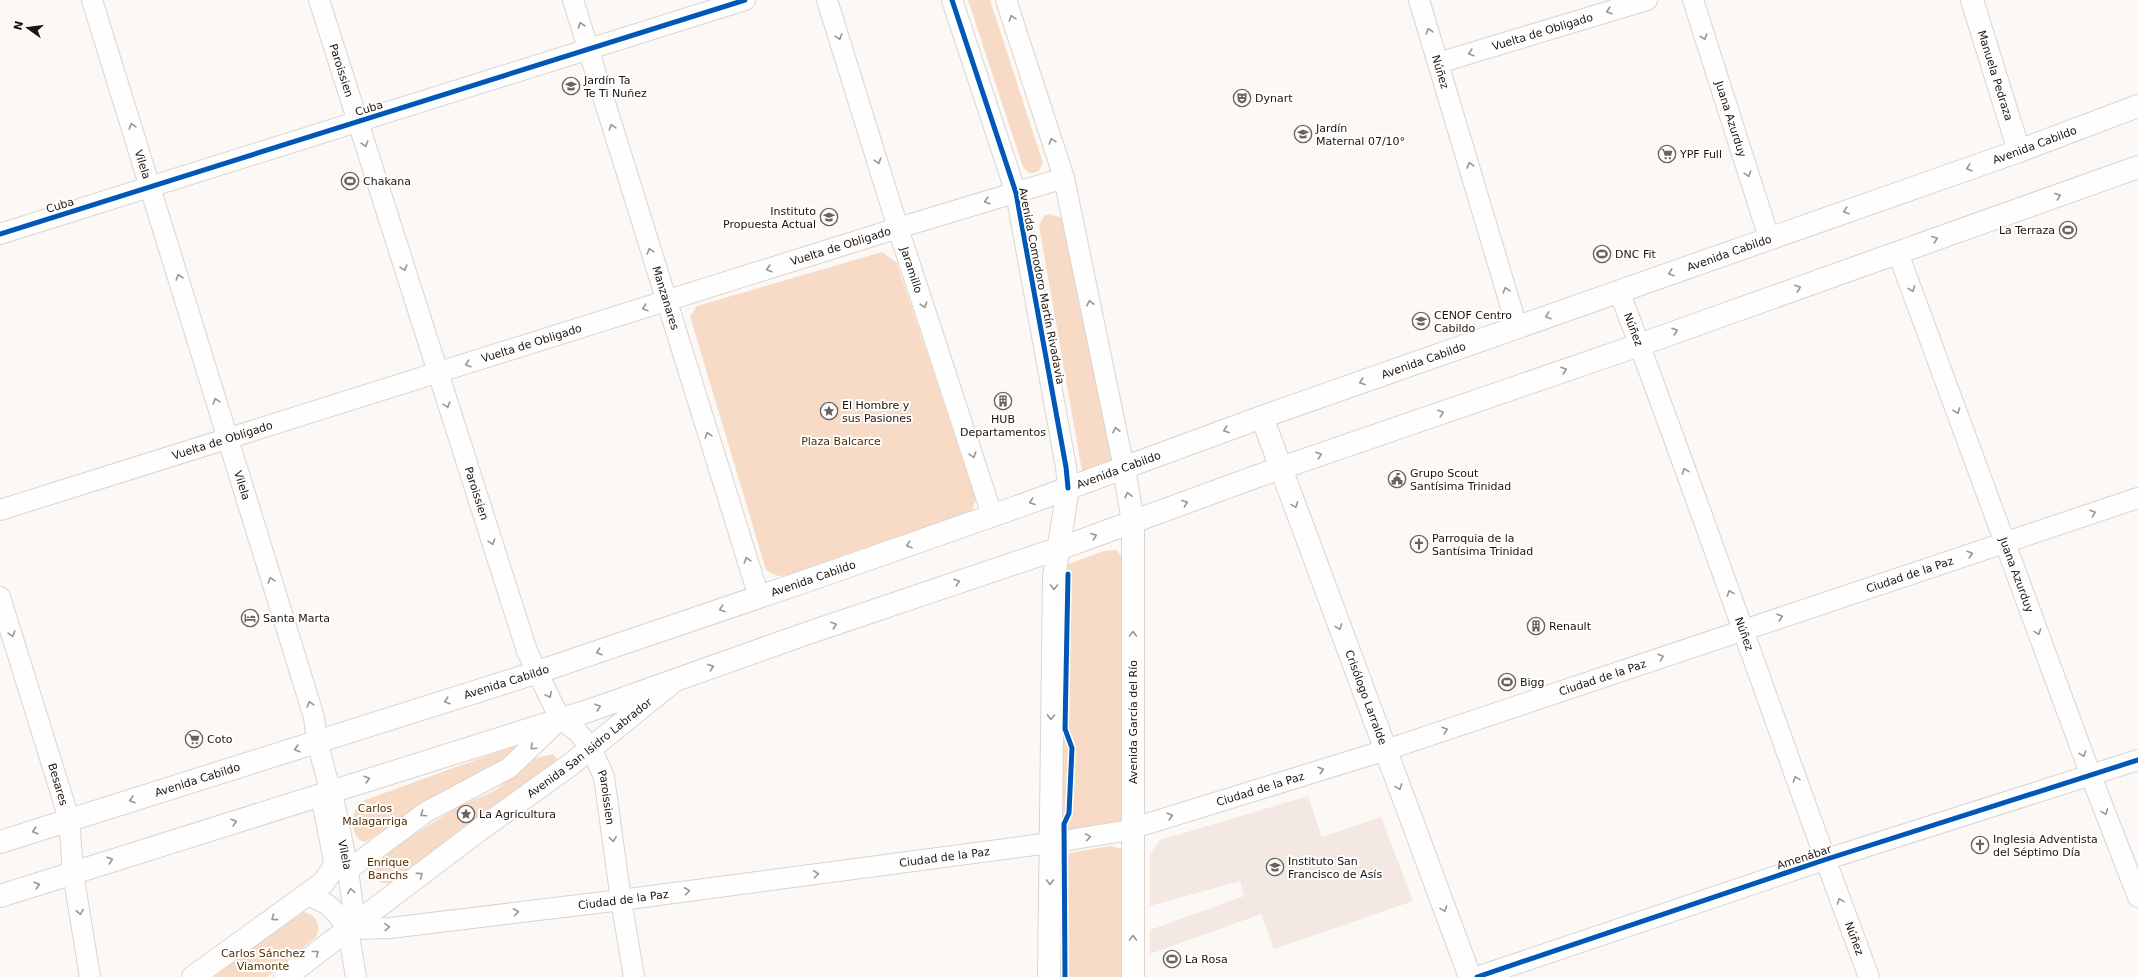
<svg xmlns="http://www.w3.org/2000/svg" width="2138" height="977" font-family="'DejaVu Sans',sans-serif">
  <rect width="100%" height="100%" fill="#fbf8f5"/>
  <!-- built -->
  <path fill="#f3e9e2" d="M1308 796 1322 837 1381 817 1413 901 1274 949 1261 914 1150 954V930L1244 896 1240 881 1150 906V854L1160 840Z"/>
  <!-- green -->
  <path fill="#f7dbc6" d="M968 0H990L1043 163 1039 171C1031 174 1029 174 1023 167Z
    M1049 214 1062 218 1113 463 1082 471 1039 226 1044 216Z
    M882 252 897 263 976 499 971 514 792 575 777 576 766 570 690 316 697 306Z
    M1116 550 1124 558 1126 822 1062 831 1061 577 1066 565 1104 551Z
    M514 746 515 751 509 758 433 799 365 842C352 840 350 819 356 809 358 806 362 803 365 800Z
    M553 754 558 760 393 883C382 885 375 881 372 871L376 858 458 807 496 790 532 759Z
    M1110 846 1127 850 1124 977H1060L1059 868 1070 853Z
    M300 912C315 912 322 924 316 937L267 977H214L291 917Z"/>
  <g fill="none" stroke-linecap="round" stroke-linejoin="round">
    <defs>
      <g id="minor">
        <path id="s1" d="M92 0 314 717 317 742 336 811 348 870 353 908 348 929 356 977"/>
        <path id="s2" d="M319 0 527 651 560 719 577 731 591 748 604 777 621 900 634 977"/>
        <path id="s3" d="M573 0 759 597"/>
        <path id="s4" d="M827 0 898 228 992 515"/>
        <path d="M952 0 1016 193 1066 467 1068 488"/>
        <path d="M1006 0 1064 178 1124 468"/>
        <path id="s5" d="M1419 0 1517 327"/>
        <path id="s6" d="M1693 0 1769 238"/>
        <path id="s7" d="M1438 63 1647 0"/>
        <path d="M0 234 745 0"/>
        <path id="s8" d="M1898 253 2091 776 2138 897"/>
        <path id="s9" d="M1619 291C1706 518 1783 749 1869 977"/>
        <path id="s10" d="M0 510 898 228 1064 178"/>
        <path id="s11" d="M0 597 69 819 73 873 90 977"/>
        <path d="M348 870 426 812 509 768 560 719"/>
        <path d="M306 895C330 903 333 908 348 929"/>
        <path id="s12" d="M348 929 390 928 621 900 1050 843 1124 831 1386 750 2138 498"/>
        <path d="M1477 977 1824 860 2138 760"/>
      </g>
      <g id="tertiary">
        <path id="s13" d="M1972 0 2019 151"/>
        <path id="s14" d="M1262 417 1470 977"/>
        <path d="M1124 468 1133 522V977"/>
        <path d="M193 977 323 883 333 869 335 861 322 795"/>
        <path id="s15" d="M285 977 478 831 570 765 674 681"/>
        <path d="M1049 977 1054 577 1068 488"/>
      </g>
      <g id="secondary">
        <path id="s16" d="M0 842 538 672 803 582 1017 507 1262 417 2019 151 2138 106"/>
        <path d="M0 896 591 710 805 634 1075 543 1255 477 1639 345 2138 167"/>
      </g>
    </defs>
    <!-- minor casing -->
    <use href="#minor" stroke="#dbd4cf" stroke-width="22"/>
    <!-- tertiary casing -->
    <use href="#tertiary" stroke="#dbd4cf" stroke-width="24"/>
    <!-- secondary casing -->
    <use href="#secondary" stroke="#dbd4cf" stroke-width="24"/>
    <!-- minor -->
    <use href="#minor" stroke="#fefefe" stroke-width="20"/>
    <!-- tertiary -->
    <use href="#tertiary" stroke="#fefefe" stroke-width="22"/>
    <!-- secondary -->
    <use href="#secondary" stroke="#fefefe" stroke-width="22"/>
    <defs>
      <path id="cycleway" d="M952 0 1016 193 1066 467 1068 488
        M0 234 745 0
        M1065 977 1064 824 1069 813 1072 748 1065 729 1068 574
        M1477 977 1824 860 2138 760"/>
    </defs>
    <!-- cycleway casing -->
    <use href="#cycleway" stroke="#fff" stroke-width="8"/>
    <!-- cycleway -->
    <use href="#cycleway" stroke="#0057b8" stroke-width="5"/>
  </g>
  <!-- one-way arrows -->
  <defs><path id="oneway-chevron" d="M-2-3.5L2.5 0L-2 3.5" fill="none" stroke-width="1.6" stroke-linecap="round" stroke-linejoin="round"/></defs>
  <g stroke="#999591">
    <use href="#oneway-chevron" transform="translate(1609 11) rotate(163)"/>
    <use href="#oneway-chevron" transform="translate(1012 18) rotate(-108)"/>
    <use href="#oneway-chevron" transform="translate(581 25) rotate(-108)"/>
    <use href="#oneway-chevron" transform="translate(1429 31) rotate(-107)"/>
    <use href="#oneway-chevron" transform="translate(839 37) rotate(73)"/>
    <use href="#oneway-chevron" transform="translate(1704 37) rotate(72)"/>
    <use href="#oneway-chevron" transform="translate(1471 53) rotate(163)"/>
    <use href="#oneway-chevron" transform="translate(132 126) rotate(-107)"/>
    <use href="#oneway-chevron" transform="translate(612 127) rotate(-107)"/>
    <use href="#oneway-chevron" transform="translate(1052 141) rotate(-108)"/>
    <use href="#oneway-chevron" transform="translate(365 144) rotate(73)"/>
    <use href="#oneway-chevron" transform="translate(878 161) rotate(73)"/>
    <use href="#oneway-chevron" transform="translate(1470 165) rotate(-106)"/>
    <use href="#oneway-chevron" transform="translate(1969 168) rotate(161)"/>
    <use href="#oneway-chevron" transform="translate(1748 174) rotate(72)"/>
    <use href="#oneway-chevron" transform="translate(2058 196) rotate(-20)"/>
    <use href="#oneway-chevron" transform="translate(987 201) rotate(163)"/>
    <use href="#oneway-chevron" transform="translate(1846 211) rotate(161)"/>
    <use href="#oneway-chevron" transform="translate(1935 239) rotate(-20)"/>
    <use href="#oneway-chevron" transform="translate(650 251) rotate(-107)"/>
    <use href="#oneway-chevron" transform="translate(404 268) rotate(73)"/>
    <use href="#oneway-chevron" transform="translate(769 269) rotate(163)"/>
    <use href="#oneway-chevron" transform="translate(1671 273) rotate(161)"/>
    <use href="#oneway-chevron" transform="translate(179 277) rotate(-107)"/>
    <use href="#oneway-chevron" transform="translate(1798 288) rotate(-19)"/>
    <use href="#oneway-chevron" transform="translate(1912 289) rotate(70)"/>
    <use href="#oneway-chevron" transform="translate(1506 290) rotate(-106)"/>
    <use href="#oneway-chevron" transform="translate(1090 303) rotate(-102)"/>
    <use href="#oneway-chevron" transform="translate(924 305) rotate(72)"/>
    <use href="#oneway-chevron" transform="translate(645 308) rotate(162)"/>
    <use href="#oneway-chevron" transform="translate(1548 316) rotate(161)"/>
    <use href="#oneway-chevron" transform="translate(1675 331) rotate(-19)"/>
    <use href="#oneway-chevron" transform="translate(468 364) rotate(162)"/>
    <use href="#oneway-chevron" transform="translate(1564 370) rotate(-19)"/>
    <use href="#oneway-chevron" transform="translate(1362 382) rotate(160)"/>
    <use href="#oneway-chevron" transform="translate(216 401) rotate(-107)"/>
    <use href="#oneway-chevron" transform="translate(447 405) rotate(72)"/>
    <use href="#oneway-chevron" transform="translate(1957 411) rotate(70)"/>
    <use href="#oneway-chevron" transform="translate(1441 413) rotate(-19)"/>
    <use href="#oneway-chevron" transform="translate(1116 430) rotate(-102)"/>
    <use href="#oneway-chevron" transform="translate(1226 430) rotate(160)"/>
    <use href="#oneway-chevron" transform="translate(708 435) rotate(-107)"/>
    <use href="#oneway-chevron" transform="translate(973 455) rotate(72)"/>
    <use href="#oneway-chevron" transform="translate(1319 455) rotate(-19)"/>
    <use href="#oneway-chevron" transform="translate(1685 471) rotate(-110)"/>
    <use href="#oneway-chevron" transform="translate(1128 495) rotate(-102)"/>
    <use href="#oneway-chevron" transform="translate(1032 502) rotate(160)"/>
    <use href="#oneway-chevron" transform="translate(1185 503) rotate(-20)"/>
    <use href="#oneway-chevron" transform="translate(1295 505) rotate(70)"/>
    <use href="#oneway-chevron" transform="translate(2093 513) rotate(-19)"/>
    <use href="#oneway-chevron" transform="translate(1094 536) rotate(-20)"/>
    <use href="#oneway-chevron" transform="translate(492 542) rotate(72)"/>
    <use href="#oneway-chevron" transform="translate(909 545) rotate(161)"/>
    <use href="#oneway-chevron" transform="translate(1970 554) rotate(-18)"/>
    <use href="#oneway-chevron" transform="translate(747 560) rotate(-107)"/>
    <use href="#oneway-chevron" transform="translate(271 580) rotate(-107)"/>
    <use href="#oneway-chevron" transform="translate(957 582) rotate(-19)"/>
    <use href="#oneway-chevron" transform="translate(1054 587) rotate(91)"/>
    <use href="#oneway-chevron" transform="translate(1730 593) rotate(-110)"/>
    <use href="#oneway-chevron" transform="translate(722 609) rotate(161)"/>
    <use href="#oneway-chevron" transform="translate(1780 617) rotate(-18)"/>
    <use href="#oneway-chevron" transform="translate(834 625) rotate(-19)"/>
    <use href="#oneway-chevron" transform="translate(1339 627) rotate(70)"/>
    <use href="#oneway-chevron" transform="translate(2038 632) rotate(70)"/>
    <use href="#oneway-chevron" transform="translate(12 634) rotate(73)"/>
    <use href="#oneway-chevron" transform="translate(1133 634) rotate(-90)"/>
    <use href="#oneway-chevron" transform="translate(599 652) rotate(161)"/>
    <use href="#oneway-chevron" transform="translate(1661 657) rotate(-19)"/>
    <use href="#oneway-chevron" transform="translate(711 667) rotate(-20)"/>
    <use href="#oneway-chevron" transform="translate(549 695) rotate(62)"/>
    <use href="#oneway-chevron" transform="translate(447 701) rotate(162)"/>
    <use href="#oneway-chevron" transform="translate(310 704) rotate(-107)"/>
    <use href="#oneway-chevron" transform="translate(598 707) rotate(-19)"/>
    <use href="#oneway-chevron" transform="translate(1051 717) rotate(91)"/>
    <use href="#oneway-chevron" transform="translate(1445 730) rotate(-19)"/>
    <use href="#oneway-chevron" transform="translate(533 747) rotate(137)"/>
    <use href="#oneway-chevron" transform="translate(297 749) rotate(163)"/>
    <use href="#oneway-chevron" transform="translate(2083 754) rotate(70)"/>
    <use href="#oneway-chevron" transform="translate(1321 770) rotate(-17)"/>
    <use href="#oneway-chevron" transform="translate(367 779) rotate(-18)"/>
    <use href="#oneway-chevron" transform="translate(1796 779) rotate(-110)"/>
    <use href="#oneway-chevron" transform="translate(1399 787) rotate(70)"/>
    <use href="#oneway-chevron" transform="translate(132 800) rotate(163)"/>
    <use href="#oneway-chevron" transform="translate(2105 812) rotate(69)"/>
    <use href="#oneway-chevron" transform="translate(423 814) rotate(146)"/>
    <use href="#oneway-chevron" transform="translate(1170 816) rotate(-17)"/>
    <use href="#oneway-chevron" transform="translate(234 822) rotate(-17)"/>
    <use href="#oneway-chevron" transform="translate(35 831) rotate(162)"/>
    <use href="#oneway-chevron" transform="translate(1088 837) rotate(-9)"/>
    <use href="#oneway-chevron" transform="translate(613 839) rotate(82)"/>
    <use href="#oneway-chevron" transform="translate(110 860) rotate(-17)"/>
    <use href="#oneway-chevron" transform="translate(816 874) rotate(-7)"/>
    <use href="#oneway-chevron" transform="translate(420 875) rotate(-37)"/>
    <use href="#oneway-chevron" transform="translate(1050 882) rotate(90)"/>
    <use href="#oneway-chevron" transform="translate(37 885) rotate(-17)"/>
    <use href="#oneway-chevron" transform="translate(351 891) rotate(-98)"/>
    <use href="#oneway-chevron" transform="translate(687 891) rotate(-7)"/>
    <use href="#oneway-chevron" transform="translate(1840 901) rotate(-111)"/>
    <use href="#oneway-chevron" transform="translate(1444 909) rotate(70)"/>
    <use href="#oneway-chevron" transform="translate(80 912) rotate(81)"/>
    <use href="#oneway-chevron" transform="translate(516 912) rotate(-7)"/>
    <use href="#oneway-chevron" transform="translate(274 918) rotate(144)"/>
    <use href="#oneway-chevron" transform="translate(387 927) rotate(-3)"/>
    <use href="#oneway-chevron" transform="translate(1133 938) rotate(-90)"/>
    <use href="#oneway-chevron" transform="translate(316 953) rotate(-38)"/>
  </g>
  <!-- icons -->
  <defs>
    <symbol id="school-ring" viewBox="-11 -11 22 22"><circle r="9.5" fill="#fff" stroke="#6b645e" stroke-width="1.5"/><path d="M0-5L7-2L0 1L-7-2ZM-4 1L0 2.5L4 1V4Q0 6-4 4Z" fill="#6b645e"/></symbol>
    <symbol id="theatre-ring" viewBox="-11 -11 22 22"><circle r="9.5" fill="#fff" stroke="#6b645e" stroke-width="1.5"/><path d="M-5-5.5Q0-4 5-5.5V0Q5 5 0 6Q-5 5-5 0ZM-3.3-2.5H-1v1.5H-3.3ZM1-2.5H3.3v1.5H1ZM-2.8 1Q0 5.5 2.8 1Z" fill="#6b645e"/></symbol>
    <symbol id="supermarket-ring" viewBox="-11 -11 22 22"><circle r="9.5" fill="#fff" stroke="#6b645e" stroke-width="1.5"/><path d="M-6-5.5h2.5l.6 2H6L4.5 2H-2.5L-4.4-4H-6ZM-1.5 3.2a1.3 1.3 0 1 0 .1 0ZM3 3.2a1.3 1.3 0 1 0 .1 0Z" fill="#6b645e"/></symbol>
    <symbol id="stadium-ring" viewBox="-11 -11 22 22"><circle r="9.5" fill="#fff" stroke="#6b645e" stroke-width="1.5"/><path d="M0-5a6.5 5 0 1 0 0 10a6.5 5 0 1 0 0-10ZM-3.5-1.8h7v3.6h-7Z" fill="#6b645e"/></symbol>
    <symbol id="building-ring" viewBox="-11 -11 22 22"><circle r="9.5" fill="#fff" stroke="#6b645e" stroke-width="1.5"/><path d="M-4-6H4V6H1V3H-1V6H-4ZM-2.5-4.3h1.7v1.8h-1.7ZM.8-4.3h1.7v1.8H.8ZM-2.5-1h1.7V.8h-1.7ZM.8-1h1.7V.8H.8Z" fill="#6b645e"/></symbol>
    <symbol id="sight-ring" viewBox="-11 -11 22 22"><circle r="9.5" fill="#fff" stroke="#6b645e" stroke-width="1.5"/><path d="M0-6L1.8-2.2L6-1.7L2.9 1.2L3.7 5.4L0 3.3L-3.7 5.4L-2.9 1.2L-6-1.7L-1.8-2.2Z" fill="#6b645e"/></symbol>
    <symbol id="civic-ring" viewBox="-11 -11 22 22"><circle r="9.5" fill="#fff" stroke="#6b645e" stroke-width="1.5"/><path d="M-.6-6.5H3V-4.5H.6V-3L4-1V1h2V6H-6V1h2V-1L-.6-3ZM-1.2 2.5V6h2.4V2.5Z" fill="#6b645e"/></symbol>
    <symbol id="church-ring" viewBox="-11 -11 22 22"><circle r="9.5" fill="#fff" stroke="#6b645e" stroke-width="1.5"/><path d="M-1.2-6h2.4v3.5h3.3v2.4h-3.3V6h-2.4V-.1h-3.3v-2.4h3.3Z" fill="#6b645e"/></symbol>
    <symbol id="hotel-ring" viewBox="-11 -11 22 22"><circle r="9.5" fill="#fff" stroke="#6b645e" stroke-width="1.5"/><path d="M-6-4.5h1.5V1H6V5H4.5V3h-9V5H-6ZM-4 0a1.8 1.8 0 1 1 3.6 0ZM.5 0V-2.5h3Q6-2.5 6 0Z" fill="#6b645e"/></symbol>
  </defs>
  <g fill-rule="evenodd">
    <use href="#school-ring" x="561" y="76" width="20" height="20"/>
    <use href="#theatre-ring" x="1232" y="88" width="20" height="20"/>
    <use href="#school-ring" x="1293" y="124" width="20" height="20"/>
    <use href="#supermarket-ring" x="1657" y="144" width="20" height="20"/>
    <use href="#stadium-ring" x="340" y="171" width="20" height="20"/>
    <use href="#school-ring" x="819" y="207" width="20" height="20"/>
    <use href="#stadium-ring" x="2058" y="220" width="20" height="20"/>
    <use href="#stadium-ring" x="1592" y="244" width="20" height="20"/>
    <use href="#school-ring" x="1411" y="311" width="20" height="20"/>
    <use href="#building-ring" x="993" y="391" width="20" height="20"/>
    <use href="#sight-ring" x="819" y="401" width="20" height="20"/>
    <use href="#civic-ring" x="1387" y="469" width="20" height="20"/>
    <use href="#church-ring" x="1409" y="534" width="20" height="20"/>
    <use href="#hotel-ring" x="240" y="608" width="20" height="20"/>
    <use href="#building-ring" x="1526" y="616" width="20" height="20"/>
    <use href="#stadium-ring" x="1497" y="672" width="20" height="20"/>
    <use href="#supermarket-ring" x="184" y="729" width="20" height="20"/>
    <use href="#sight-ring" x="456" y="804" width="20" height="20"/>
    <use href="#church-ring" x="1970" y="835" width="20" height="20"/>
    <use href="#school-ring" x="1265" y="857" width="20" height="20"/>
    <use href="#stadium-ring" x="1162" y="949" width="20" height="20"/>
  </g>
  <g text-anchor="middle" stroke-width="4" stroke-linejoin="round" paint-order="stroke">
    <!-- street labels -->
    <g font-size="11" fill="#1e140c" stroke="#fff">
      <text dy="4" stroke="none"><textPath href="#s7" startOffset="109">Vuelta de Obligado</textPath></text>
      <text dy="4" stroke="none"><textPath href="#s2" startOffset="74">Paroissien</textPath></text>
      <text dy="4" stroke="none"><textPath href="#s5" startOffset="75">Núñez</textPath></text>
      <text dy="4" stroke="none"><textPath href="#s13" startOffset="79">Manuela Pedraza</textPath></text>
      <text transform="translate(369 108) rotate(-17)" y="4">Cuba</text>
      <text dy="4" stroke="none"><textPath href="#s6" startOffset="125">Juana Azurduy</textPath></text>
      <text dy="4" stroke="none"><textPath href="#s16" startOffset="2151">Avenida Cabildo</textPath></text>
      <text dy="4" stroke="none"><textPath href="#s1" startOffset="172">Vilela</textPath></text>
      <text transform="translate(60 205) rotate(-17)" y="4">Cuba</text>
      <text dy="4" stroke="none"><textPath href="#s10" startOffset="881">Vuelta de Obligado</textPath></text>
      <text dy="4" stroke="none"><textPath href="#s16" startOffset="1827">Avenida Cabildo</textPath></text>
      <text dy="4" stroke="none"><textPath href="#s4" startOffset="283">Jaramillo</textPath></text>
      <text transform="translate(1042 286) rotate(79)" y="4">Avenida Comodoro Martín Rivadavia</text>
      <text dy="4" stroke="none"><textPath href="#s3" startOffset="312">Manzanares</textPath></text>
      <text dy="4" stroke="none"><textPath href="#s9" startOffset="41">Núñez</textPath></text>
      <text dy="4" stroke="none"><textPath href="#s10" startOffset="557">Vuelta de Obligado</textPath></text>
      <text dy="4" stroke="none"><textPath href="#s16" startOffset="1503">Avenida Cabildo</textPath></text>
      <text dy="4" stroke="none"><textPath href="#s10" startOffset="233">Vuelta de Obligado</textPath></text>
      <text dy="4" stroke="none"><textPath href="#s16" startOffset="1179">Avenida Cabildo</textPath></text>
      <text dy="4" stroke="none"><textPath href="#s1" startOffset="508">Vilela</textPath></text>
      <text dy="4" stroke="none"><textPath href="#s2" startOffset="518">Paroissien</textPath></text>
      <text dy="4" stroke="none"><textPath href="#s12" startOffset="1609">Ciudad de la Paz</textPath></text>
      <text dy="4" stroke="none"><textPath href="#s8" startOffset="343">Juana Azurduy</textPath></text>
      <text dy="4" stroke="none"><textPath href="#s16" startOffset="855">Avenida Cabildo</textPath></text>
      <text dy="4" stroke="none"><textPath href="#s9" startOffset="365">Núñez</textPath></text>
      <text dy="4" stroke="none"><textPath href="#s12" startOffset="1285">Ciudad de la Paz</textPath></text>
      <text dy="4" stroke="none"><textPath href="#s16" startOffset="531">Avenida Cabildo</textPath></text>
      <text dy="4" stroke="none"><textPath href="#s14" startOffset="299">Crisólogo Larralde</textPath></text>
      <text transform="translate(1133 722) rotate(-90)" y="4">Avenida García del Río</text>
      <text dy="4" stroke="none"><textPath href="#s15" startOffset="381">Avenida San Isidro Labrador</textPath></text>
      <text dy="4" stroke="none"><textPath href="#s16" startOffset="207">Avenida Cabildo</textPath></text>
      <text dy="4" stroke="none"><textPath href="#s11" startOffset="196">Besares</textPath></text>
      <text dy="4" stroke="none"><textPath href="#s12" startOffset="925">Ciudad de la Paz</textPath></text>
      <text dy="4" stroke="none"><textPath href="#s2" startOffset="854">Paroissien</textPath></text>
      <text dy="4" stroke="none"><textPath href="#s1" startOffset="892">Vilela</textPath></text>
      <text dy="4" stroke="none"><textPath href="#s12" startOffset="601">Ciudad de la Paz</textPath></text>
      <text transform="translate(1804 857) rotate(-18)" y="4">Amenábar</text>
      <text dy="4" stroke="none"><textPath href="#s12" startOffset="277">Ciudad de la Paz</textPath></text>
      <text dy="4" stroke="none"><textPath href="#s9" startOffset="689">Núñez</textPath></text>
    </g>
    <!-- poi labels -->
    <g font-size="11" fill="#1e140c" stroke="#fff" text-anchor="start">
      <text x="584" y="84">Jardín Ta<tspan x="584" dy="13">Te Ti Nuñez</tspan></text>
      <text x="1255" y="102">Dynart</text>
      <text x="1316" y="132">Jardín<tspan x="1316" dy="13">Maternal 07/10°</tspan></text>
      <text x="1680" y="158">YPF Full</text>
      <text x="363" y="185">Chakana</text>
      <text x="816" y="215" text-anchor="end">Instituto<tspan x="816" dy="13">Propuesta Actual</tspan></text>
      <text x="2055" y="234" text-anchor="end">La Terraza</text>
      <text x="1615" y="258">DNC Fit</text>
      <text x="1434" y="319">CENOF Centro<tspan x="1434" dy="13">Cabildo</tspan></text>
      <text x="842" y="409">El Hombre y<tspan x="842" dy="13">sus Pasiones</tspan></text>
      <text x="1003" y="423" text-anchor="middle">HUB<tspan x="1003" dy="13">Departamentos</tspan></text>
      <text x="1410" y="477">Grupo Scout<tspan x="1410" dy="13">Santísima Trinidad</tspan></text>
      <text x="1432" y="542">Parroquia de la<tspan x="1432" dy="13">Santísima Trinidad</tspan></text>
      <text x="263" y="622">Santa Marta</text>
      <text x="1549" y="630">Renault</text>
      <text x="1520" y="686">Bigg</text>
      <text x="207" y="743">Coto</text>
      <text x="479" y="818">La Agricultura</text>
      <text x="1993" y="843">Inglesia Adventista<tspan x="1993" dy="13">del Séptimo Día</tspan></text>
      <text x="1288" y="865">Instituto San<tspan x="1288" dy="13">Francisco de Asís</tspan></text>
      <text x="1185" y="963">La Rosa</text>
    </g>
    <!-- park labels -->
    <g font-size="11" fill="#552c00" stroke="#fff">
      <text x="841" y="445">Plaza Balcarce</text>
      <text x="375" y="812">Carlos<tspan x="375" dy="13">Malagarriga</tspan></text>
      <text x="388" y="866">Enrique<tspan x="388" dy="13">Banchs</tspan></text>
      <text x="263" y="957">Carlos Sánchez<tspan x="263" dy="13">Viamonte</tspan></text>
    </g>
  </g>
  <!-- north arrow -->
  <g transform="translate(28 28) rotate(284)" stroke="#ffffff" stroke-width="3" paint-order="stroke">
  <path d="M0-3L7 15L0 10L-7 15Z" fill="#1e140c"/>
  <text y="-6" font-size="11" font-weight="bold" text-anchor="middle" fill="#1e140c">N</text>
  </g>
</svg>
